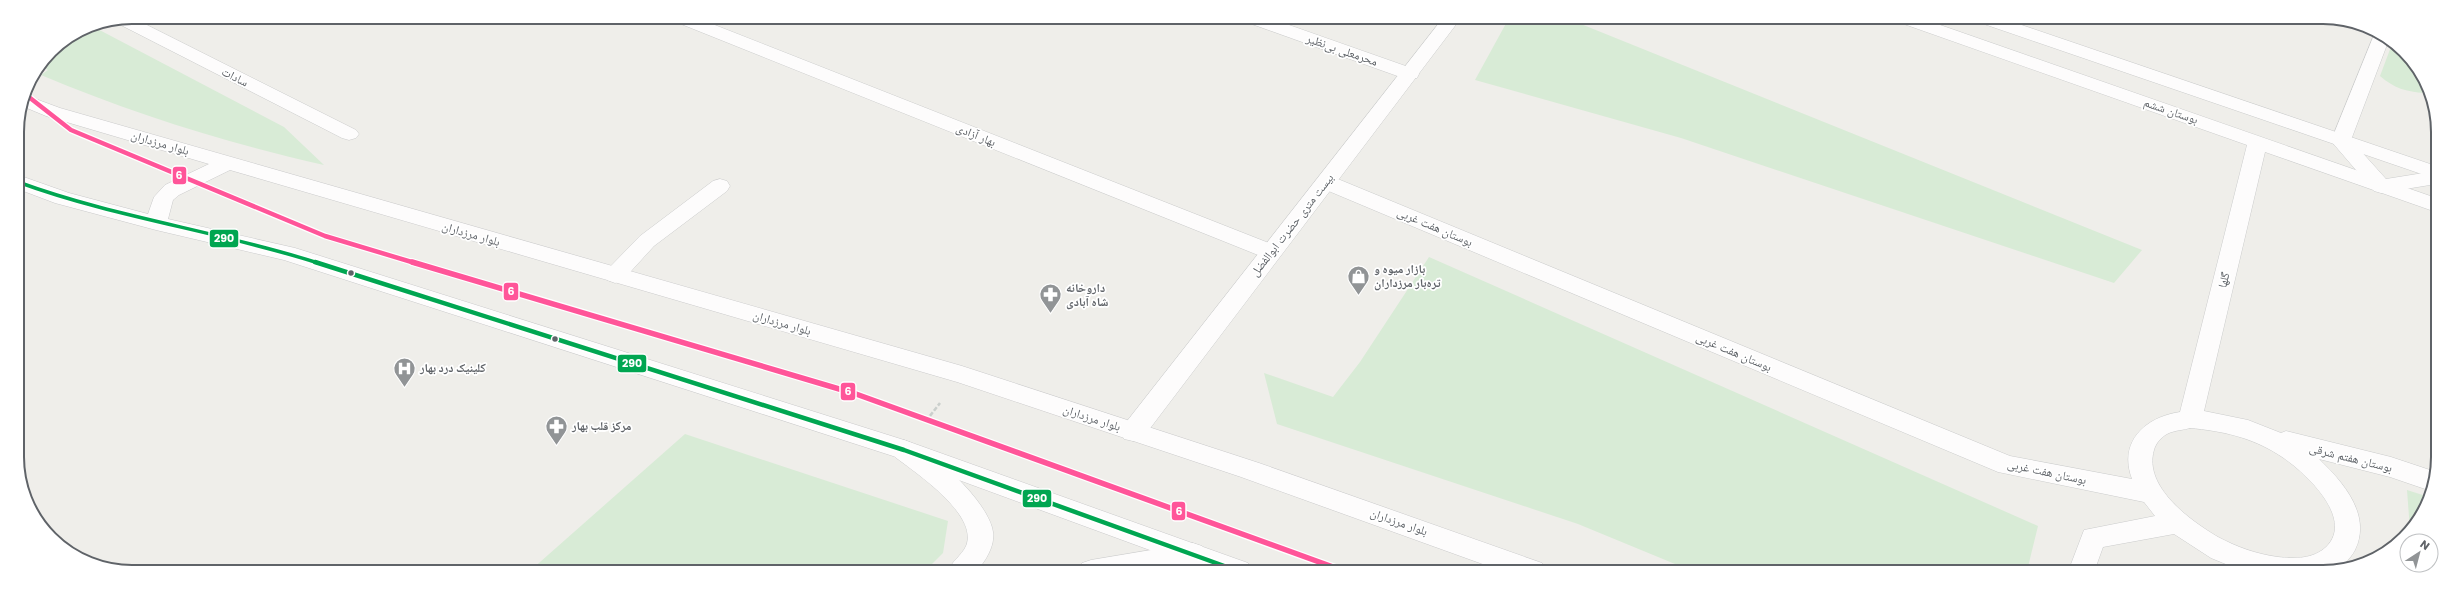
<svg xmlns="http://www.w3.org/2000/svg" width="2455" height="589" font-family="Poppins,'Noto Naskh Arabic',sans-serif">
  <rect width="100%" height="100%" fill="#efeeea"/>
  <!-- green -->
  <path fill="#d8ebd6" d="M1509 18H1566L2142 250 2114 283 1681 138 1475 80Z
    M90 25 284 127 324 165C226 143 134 114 41 75L48 70 40 65 51 51Z
    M2392 44 2404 51 2425 93C2406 92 2394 88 2380 76Z
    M1429 257 2038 526 2027 571H1692L1578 524 1277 424 1264 373 1333 397 1360 362Z
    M685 434 948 521 943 553 926 570H531Z
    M2407 490 2429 497 2422 515 2410 530Z"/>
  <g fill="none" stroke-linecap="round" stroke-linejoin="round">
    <defs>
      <path id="service" d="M720 179 727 181 730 186 727 191 654 246 623 280 615 283 607 280 604 275 607 270 640 236 713 181Z"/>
      <path id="minor" d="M131 17 356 130 359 134 356 138 349 140 342 138 113 21Z
        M673 18H697L1279 247 1282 252 1279 257 1271 259 1263 257 676 22Z
        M1243 18H1269L1417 70 1419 74 1417 78H1403L1246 22Z
        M1898 19H1923L2436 198V212L2265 152 2204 411 2248 420 2281 433 2286 431 2391 457 2436 472 2431 491 2390 477 2319 459C2343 482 2372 515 2355 550 2350 560 2340 568 2330 572H2245L2211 558 2174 534 2103 547 2094 572H2068L2084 530 2155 516 2144 502 1998 472 1319 187 1316 182 1319 177 1326 175 1333 177 2010 456 2132 479C2118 442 2145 417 2180 412L2247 145 1901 23ZM2190 428C2222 431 2251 437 2279 455 2303 470 2356 518 2326 547 2313 559 2295 559 2278 557 2256 554 2237 547 2218 537 2191 521 2143 487 2154 450 2156 442 2164 434 2172 432 2178 430 2184 430 2190 428Z
        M1978 19H2004L2436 166V179L1981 23Z"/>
      <path id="tertiary" d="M1443 18H1461L1142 439 1133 441 1124 439 1121 432 1124 425Z
        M2374 35 2388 42 2351 140 2386 179 2436 171V184L2381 193 2374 191 2331 141Z
        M904 440C932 449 989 502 993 532 995 546 986 560 977 571H948C952 561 962 555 966 546 979 515 916 473 895 457L892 450 895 443Z
        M1193 543 1202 546 1206 554 1202 562C1163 575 1119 571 1078 571L1082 563 1091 560Z"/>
      <path id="secondary" d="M25 95 60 108 962 366 1259 463 1542 563 1546 571H1502L1241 477 957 382 230 170 179 195 173 200 168 219 295 248 904 440 1248 563 1252 571H1207L896 457 284 260 156 230 55 203 18 189V175L69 193 148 214 154 197 165 185 209 164 46 116 22 106Z"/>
    </defs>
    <!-- service casing -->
    <use href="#service" stroke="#cbcccc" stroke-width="1"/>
    <!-- minor casing -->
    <use href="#minor" stroke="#cbcccc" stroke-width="1"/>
    <!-- tertiary casing -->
    <use href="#tertiary" stroke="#cbcccc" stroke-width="1"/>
    <!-- secondary casing -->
    <use href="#secondary" stroke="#cacacb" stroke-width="1"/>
    <!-- path -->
    <path stroke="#cacfcc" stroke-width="2.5" stroke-dasharray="4.5 2" stroke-linecap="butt" d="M926 421 940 403"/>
    <!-- service -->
    <use href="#service" fill="#fdfcfc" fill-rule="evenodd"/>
    <!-- minor -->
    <use href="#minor" fill="#fdfcfc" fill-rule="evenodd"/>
    <!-- tertiary -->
    <use href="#tertiary" fill="#fdfcfc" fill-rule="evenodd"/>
    <!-- secondary -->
    <use href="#secondary" fill="#fdfcfc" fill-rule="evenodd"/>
    <defs>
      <path id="bus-1-far1" d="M18 182C116 218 219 231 318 263"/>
      <path id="bus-1" d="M315 262 904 450 1238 571"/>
    </defs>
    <!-- bus-1-far1 casing -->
    <use href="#bus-1-far1" stroke="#fff" stroke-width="6"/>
    <!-- bus-1 casing -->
    <use href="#bus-1" stroke="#fff" stroke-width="8"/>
    <!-- bus-1-far1 -->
    <use href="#bus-1-far1" stroke="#00a651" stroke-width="3.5"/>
    <!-- bus-1 -->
    <use href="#bus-1" stroke="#00a651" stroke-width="4.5"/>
    <defs>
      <path id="metro-1-far1" d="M25 94 71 130 325 236 415 263"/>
      <path id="metro-1" d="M412 262 856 394 1344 571"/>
    </defs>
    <!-- metro-1-far1 casing -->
    <use href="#metro-1-far1" stroke="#fff" stroke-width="7"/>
    <!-- metro-1 casing -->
    <use href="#metro-1" stroke="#fff" stroke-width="8"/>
    <!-- metro-1-far1 -->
    <use href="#metro-1-far1" stroke="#f59" stroke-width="4.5"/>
    <!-- metro-1 -->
    <use href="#metro-1" stroke="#f59" stroke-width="5.5"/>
  </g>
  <!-- icons -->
  <defs>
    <symbol id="shop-pin" viewBox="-11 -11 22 30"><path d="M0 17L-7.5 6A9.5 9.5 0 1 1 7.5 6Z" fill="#919496" stroke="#fff"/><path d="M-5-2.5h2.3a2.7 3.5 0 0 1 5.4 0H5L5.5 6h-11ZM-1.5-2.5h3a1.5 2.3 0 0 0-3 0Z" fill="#fff"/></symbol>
    <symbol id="pharmacy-pin" viewBox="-11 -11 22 30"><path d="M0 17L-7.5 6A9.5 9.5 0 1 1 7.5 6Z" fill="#919496" stroke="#fff"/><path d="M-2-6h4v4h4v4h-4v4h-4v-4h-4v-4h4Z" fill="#fff"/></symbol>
    <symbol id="hospital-pin" viewBox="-11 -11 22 30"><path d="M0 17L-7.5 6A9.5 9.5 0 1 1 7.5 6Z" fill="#919496" stroke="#fff"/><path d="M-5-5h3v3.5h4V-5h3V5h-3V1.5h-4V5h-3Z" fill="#fff"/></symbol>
  </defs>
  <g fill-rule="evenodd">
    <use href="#shop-pin" x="1346" y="264" width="25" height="34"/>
    <use href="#pharmacy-pin" x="1038" y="282" width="25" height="34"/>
    <use href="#hospital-pin" x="392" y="356" width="25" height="34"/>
    <use href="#pharmacy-pin" x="544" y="414" width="25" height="34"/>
  </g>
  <!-- markers -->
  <g fill="#5f6368" stroke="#fff" stroke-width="1.5">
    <circle cx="351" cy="273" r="3.5"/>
    <circle cx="555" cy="339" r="3.5"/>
  </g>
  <g text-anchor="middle" stroke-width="3.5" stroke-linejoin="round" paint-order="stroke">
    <!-- street labels -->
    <g font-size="12" fill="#5f6368" stroke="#fff">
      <text transform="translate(1342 50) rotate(19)" y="4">محرمعلی بی‌نظیر</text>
      <text transform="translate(235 77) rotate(27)" y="4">سادات</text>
      <text transform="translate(2171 111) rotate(19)" y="4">بوستان ششم</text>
      <text transform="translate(976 135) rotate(22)" y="4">بهار آزادی</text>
      <text transform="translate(160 143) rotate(16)" y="4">بلوار مرزداران</text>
      <text transform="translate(1292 225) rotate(-52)" y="4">بیست متری حضرت ابوالفضل</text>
      <text transform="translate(1435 227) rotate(23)" y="4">بوستان هفت غربی</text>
      <text transform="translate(471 234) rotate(16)" y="4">بلوار مرزداران</text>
      <text transform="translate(2224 280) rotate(-76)" y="4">گلها</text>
      <text transform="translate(782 323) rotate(16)" y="4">بلوار مرزداران</text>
      <text transform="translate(1734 352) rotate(23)" y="4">بوستان هفت غربی</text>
      <text transform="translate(1092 418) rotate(18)" y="4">بلوار مرزداران</text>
      <text transform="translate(2351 458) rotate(14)" y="4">بوستان هفتم شرقی</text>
      <text transform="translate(2047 472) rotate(12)" y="4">بوستان هفت غربی</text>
      <text transform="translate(1399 522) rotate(19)" y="4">بلوار مرزداران</text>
    </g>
    <!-- poi labels -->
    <g font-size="12" font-weight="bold" fill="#5f6368" stroke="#fff" text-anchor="start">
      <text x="1374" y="273">بازار میوه و<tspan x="1374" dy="14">تره‌بار مرزداران</tspan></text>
      <text x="1066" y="292">داروخانه<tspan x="1066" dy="14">شاه آبادی</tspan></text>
      <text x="420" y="372">کلینیک درد بهار</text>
      <text x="572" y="430">مرکز قلب بهار</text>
    </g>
  </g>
  <!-- crop -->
  <path d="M0 0H2455V589H0ZM132 24H2323A108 108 0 0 1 2431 132V457A108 108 0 0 1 2323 565H132A108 108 0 0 1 24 457V132A108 108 0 0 1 132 24Z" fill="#fff" fill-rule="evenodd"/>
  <path fill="none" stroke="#5f6368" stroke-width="2" d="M132 24H2323A108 108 0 0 1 2431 132V457A108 108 0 0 1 2323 565H132A108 108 0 0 1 24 457V132A108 108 0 0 1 132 24Z"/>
  <g stroke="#fff" stroke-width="1.5">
    <rect x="172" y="166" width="15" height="19" rx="4" fill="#f59"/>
    <rect x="209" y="229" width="30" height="19" rx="4" fill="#00a651"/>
    <rect x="503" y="282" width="16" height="19" rx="4" fill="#f59"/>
    <rect x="617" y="354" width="30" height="19" rx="4" fill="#00a651"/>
    <rect x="840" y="382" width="16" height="19" rx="4" fill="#f59"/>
    <rect x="1022" y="489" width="30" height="19" rx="4" fill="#00a651"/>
    <rect x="1171" y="501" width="15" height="20" rx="4" fill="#f59"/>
  </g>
  <g font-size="11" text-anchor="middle" font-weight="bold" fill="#fff">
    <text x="179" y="179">6</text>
    <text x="224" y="242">290</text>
    <text x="511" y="295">6</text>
    <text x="632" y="367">290</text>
    <text x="848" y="395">6</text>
    <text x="1037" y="502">290</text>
    <text x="1179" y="515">6</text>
  </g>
  <!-- north arrow -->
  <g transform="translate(2419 553) rotate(36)"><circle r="19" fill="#ffffff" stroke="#bfc1c3"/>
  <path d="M0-3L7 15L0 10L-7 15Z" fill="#919496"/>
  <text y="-6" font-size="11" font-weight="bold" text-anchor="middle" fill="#5f6368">N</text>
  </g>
</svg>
